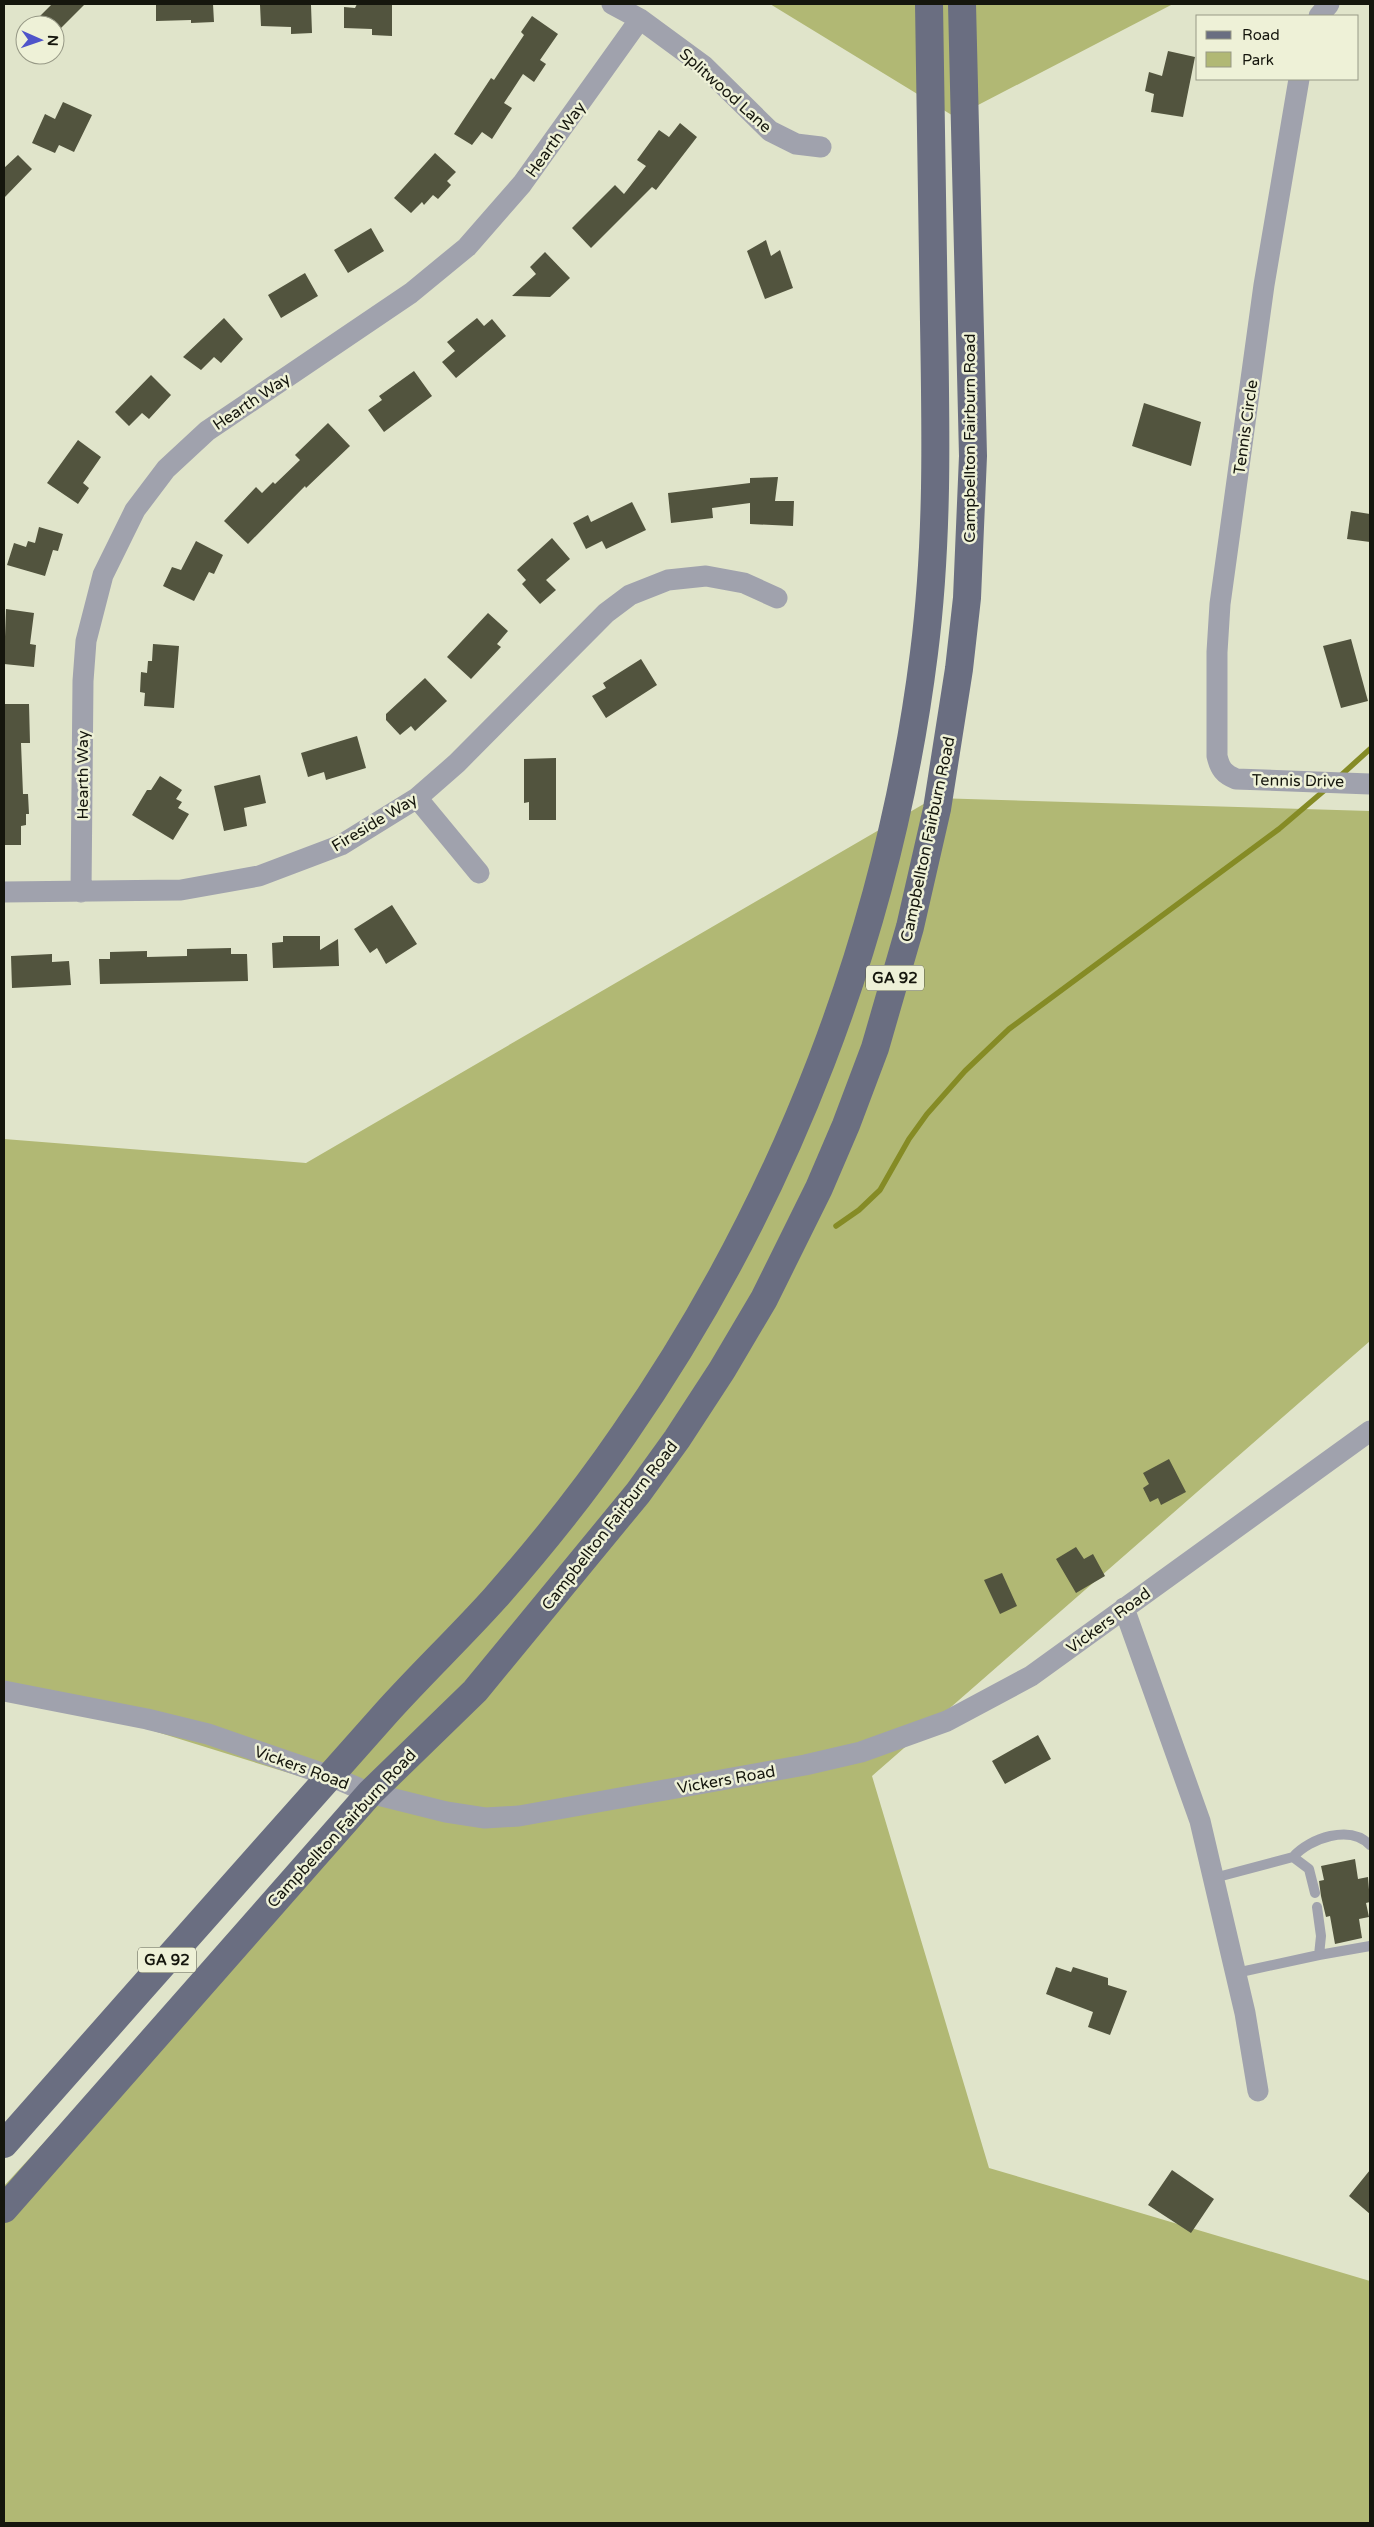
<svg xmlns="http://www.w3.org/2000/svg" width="1374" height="2527" font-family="'Varela Round',sans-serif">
  <rect width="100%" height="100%" fill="#e0e4ca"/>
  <!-- green -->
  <path fill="#b1b874" d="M770 4H1173L955 117Z
    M934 798 1370 811V1341L872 1776 989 2168 1370 2281V2523H4V2186L363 1796 83 1709 4 1696V1139L306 1163Z"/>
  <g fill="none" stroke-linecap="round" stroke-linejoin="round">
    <!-- stream -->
    <path stroke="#858b25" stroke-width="5.5" d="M1338 778 1370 749
      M836 1226 859 1210 880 1190 909 1139 927 1114 965 1071 1009 1029 1279 829 1326 789"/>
  </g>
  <!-- building -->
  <path fill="#52543e" d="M52 4H85L57 32 55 25H50L40 16Z
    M156 4H213L214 22 191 23V20L156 21Z
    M357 4 392 5V36L372 35V29L344 28V7L355 8Z
    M260 5H311L312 33 291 34V27L261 26Z
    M532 16 558 34 540 60 546 64 534 82 523 74 504 103 512 108 492 139 482 132 472 145 454 134 491 78 494 80 524 35 521 32Z
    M1168 51 1195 57 1183 117 1151 112 1154 94 1145 91 1149 72 1162 76Z
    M63 102 92 115 74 152 59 145 55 153 32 143 45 114 55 119Z
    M680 123 697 137 656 190 652 187 591 248 572 228 615 185 624 194 646 166 637 160 659 130 669 137Z
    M435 153 456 172 447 181 451 185 438 199 433 195 424 205 422 202 411 213 394 198Z
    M18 155 32 169 4 198V168Z
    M371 228 384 251 348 273 334 250Z
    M766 240 771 256 780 250 793 288 765 299 747 251Z
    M545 252 570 278 550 297 512 296 536 274 530 267Z
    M305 273 318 296 281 318 268 295Z
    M224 318 243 339 221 363 214 357 201 370 183 357Z
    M477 318 484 326 492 319 506 336 456 378 442 362 455 351 447 342Z
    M414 371 432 396 384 432 368 410 382 400 379 396Z
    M151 375 171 395 149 419 142 413 129 426 115 412Z
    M1144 403 1201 422 1191 466 1132 446Z
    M328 423 350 446 306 488 305 486 248 544 224 521 256 487 262 493 273 482 275 484 300 460 295 455Z
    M78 440 101 457 83 483 89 488 78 504 47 483Z
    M778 477 775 501H794L793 526 750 524V503L712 508 713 518 671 523 668 493 750 483V478Z
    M632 502 646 530 606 549 602 541 586 549 573 523 588 515 591 522Z
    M1351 511 1370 514V542L1347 539Z
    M39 527 63 534 58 551 53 550 45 576 7 565 14 543 26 547 28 541 35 543Z
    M552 538 570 559 546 580 556 590 540 604 522 584 526 580 517 570Z
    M196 541 223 555 214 574 209 572 194 601 163 586 172 567 181 570Z
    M6 609 34 613 30 644 36 645 34 667 4 664Z
    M488 613 508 631 497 644 501 647 471 679 447 657Z
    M1351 639 1368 701 1341 708 1323 646Z
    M153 644 179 646 174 708 144 706 145 693 140 692 141 672 147 673 148 661H152Z
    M641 659 657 685 606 718 592 696 606 688 603 683Z
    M425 678 447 701 415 731 411 726 400 735 386 720V714Z
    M4 704H29L30 743H21L23 794H28L29 814H26V825L21 826V845H4Z
    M357 736 366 768 326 780 324 772 308 777 301 753Z
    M556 758V820H529V802L524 803V759Z
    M260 775 266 803 244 808 247 826 224 831 214 786Z
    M160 776 182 790 176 799 182 802 178 808 189 814 173 840 132 815 147 790H151Z
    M392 905 417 944 386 964 377 948 370 953 354 929Z
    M283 936H320V950L338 939 339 966 273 968 272 943 283 942Z
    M231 948V954H247L248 981 100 984 99 959H110V952L147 951V957L187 956V949Z
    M52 954V962L69 961 71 985 12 988 11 956Z
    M1169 1459 1186 1492 1161 1505 1158 1498 1150 1502 1143 1488 1149 1484 1143 1473Z
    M1076 1547 1084 1559 1093 1554 1105 1576 1076 1593 1056 1559Z
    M1002 1573 1017 1606 1000 1614 984 1580Z
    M1038 1735 1051 1759 1005 1784 992 1761Z
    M1355 1859 1358 1879 1368 1877 1370 1902 1366 1903 1369 1917 1359 1919 1362 1938 1335 1944 1330 1916 1326 1917 1321 1896 1319 1881 1324 1880 1321 1866Z
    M1056 1967 1071 1972 1073 1967 1108 1978V1985L1127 1991 1110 2035 1088 2027 1093 2012 1046 1994Z
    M1172 2170 1214 2199 1191 2233 1148 2205Z
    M1370 2170V2214L1349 2196Z"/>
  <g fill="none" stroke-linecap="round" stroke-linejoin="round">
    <!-- service -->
    <path stroke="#a0a2ad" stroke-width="10" d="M1293 1857C1310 1838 1350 1824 1370 1845
      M1214 1878 1293 1857 1309 1869 1315 1893
      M1319 1955 1370 1946
      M1236 1973 1319 1955 1321 1936 1317 1907"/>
    <!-- minor -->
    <path stroke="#a0a2ad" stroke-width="21" d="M612 4 640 19 704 66 770 131 796 144 821 147
      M1319 16 1329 4
      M1299 79 1264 285 1220 604 1217 652V756C1220 769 1224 774 1236 779L1370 784
      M417 798 479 873
      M4 892 181 890 259 876 341 845 417 798 457 763 606 613 630 595 668 580 706 576 744 583 777 598
      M81 892 83 681 86 641 103 575 135 510 166 469 207 431 411 293 467 247 522 184 640 19
      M1124 1608 1200 1821 1245 2013 1258 2091
      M4 1691 147 1719 208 1734 330 1776 370 1793 446 1812 485 1818 519 1816 805 1765 861 1752 947 1721 1031 1676 1370 1431"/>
    <!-- primary -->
    <path stroke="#6a6e81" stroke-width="28" d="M4 2144C131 2000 258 1857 386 1713 421 1674 460 1637 495 1598 541 1546 585 1491 624 1434 785 1202 889 933 924 653 938 543 936 433 934 322 932 216 930 110 929 4
      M4 2209 370 1793 475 1691 638 1493 677 1439 722 1370 764 1299 819 1188 846 1125 875 1048 910 927 937 809 959 669 967 598 973 456 962 4"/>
  </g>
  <g text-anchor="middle" stroke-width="5" stroke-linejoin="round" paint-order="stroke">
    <!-- shield labels -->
    <g fill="#eef1d7" stroke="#56584a" stroke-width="1">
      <rect x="866" y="965.5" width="58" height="25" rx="4"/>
      <rect x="138" y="1947.5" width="58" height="25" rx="4"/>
    </g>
    <g font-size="15" font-weight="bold" fill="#15160d">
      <text x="895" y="983">GA 92</text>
      <text x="167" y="1965">GA 92</text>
    </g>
    <!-- street labels -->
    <g font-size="16" fill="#15160d" stroke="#eef1d7">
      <text transform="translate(726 90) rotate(42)" y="6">Splitwood Lane</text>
      <text transform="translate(555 139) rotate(-54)" y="6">Hearth Way</text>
      <text transform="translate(251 401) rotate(-34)" y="6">Hearth Way</text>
      <text transform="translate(1245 427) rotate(-82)" y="6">Tennis Circle</text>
      <text transform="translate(969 438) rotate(-90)" y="6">Campbellton Fairburn Road</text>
      <text transform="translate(82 775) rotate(-90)" y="6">Hearth Way</text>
      <text transform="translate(1298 780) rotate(1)" y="6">Tennis Drive</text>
      <text transform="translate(374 822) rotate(-31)" y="6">Fireside Way</text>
      <text transform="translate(927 839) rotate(-78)" y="6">Campbellton Fairburn Road</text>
      <text transform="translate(609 1525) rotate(-52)" y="6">Campbellton Fairburn Road</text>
      <text transform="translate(1108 1620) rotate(-36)" y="6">Vickers Road</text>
      <text transform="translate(302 1767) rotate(20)" y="6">Vickers Road</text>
      <text transform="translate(726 1779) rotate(-10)" y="6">Vickers Road</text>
      <text transform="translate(341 1828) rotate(-47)" y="6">Campbellton Fairburn Road</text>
    </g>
  </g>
  <!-- border -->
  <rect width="1374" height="2527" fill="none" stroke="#15160d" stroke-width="10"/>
  <!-- legend -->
  <rect x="1196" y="15" width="162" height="65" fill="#eef1d7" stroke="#979986"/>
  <rect x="1206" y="31" width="25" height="8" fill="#6a6e81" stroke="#979986"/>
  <text x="1242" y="40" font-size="15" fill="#15160d">Road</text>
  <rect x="1206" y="52" width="25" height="15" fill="#b1b874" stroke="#979986"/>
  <text x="1242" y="65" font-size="15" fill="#15160d">Park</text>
  <!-- north arrow -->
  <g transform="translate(40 40) rotate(92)"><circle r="24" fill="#eef1d7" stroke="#979986"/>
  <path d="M0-4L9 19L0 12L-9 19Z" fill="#4f54ca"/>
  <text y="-8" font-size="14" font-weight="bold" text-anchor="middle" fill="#15160d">N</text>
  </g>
</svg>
